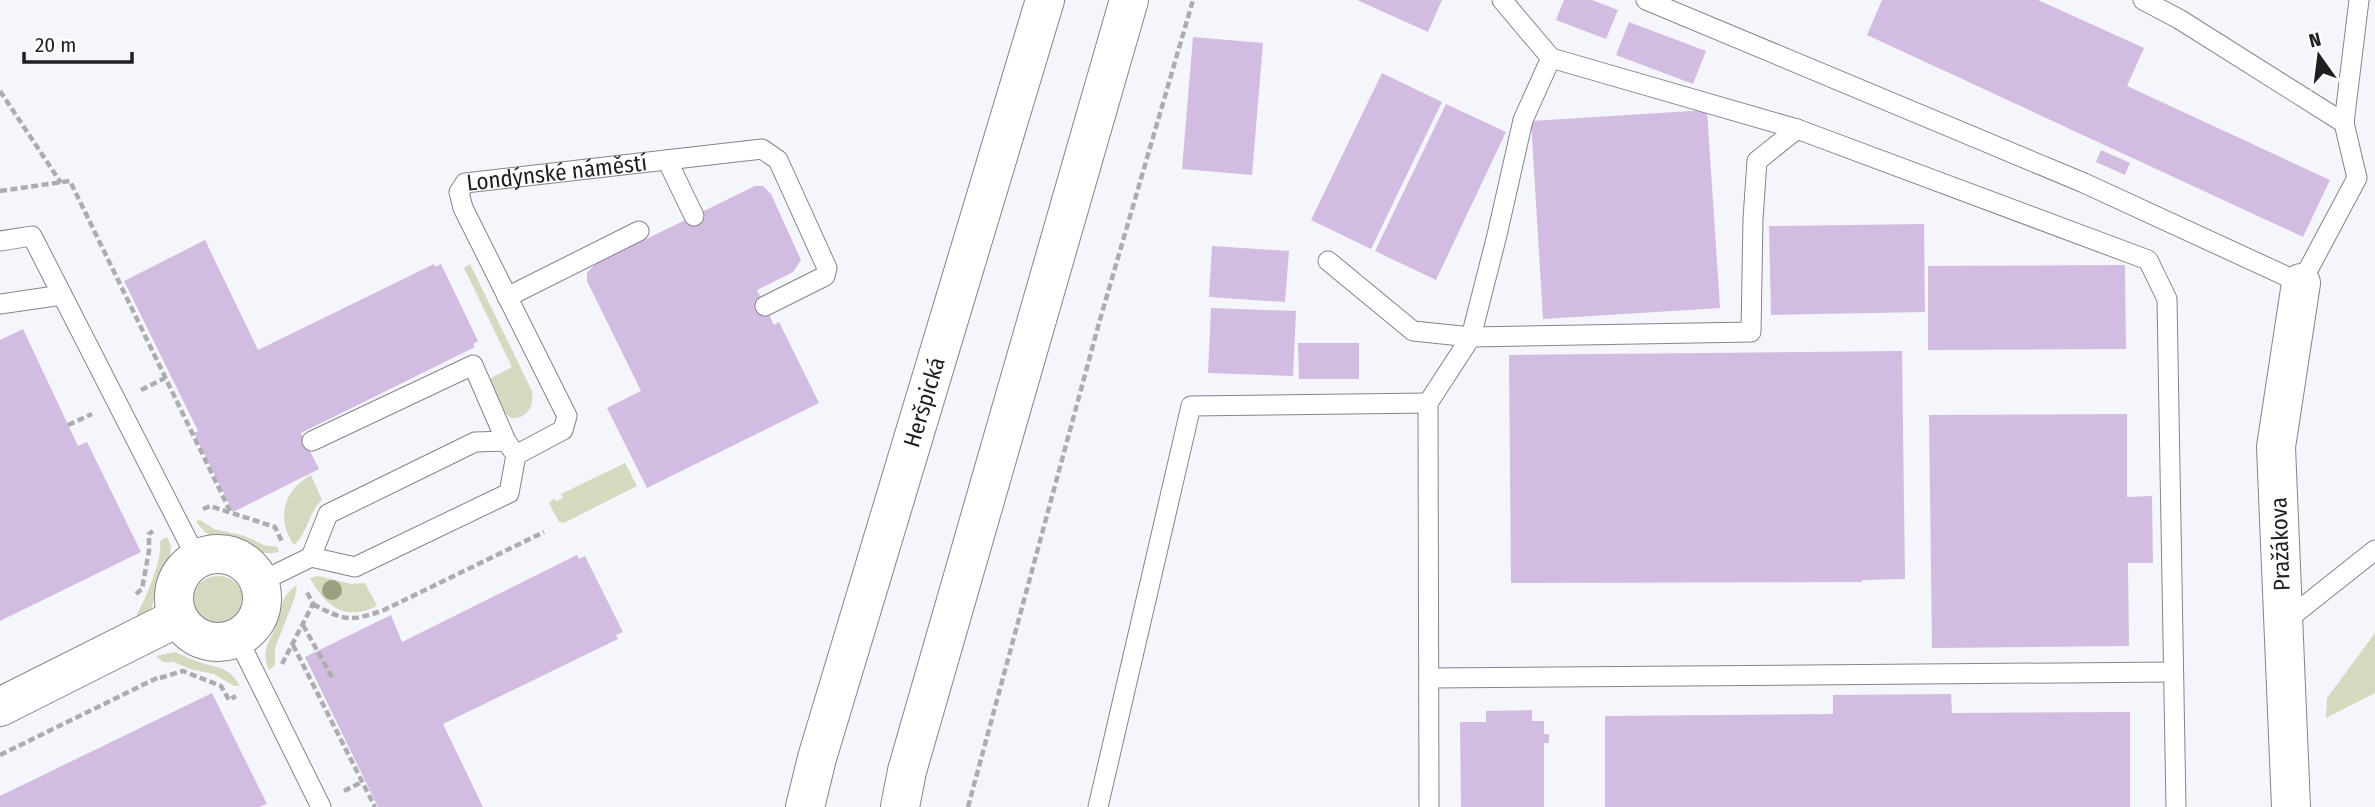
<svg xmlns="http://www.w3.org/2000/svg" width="2375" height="807" font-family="'Fira Sans Condensed',sans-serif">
  <rect width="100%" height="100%" fill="#f4f6fb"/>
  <!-- green -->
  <path fill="#d4dac0" d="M470 264 532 391C534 406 528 419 511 418L506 414 490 382 491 378 512 367 464 268Z
    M625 463 637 486 564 523 559 522 549 503 554 498 556 501 563 498 561 494Z
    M311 475 322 500C308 513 307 535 294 545 276 519 283 490 311 475Z
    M200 520 214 529 245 536 264 545 277 547 279 552C263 556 254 550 240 544 220 536 209 542 196 521Z
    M167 537 171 546 170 555 161 577 152 607 139 619 137 615C146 597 163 560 160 541Z
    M318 576 351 584 365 583 377 606C344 622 326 606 310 578Z
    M191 603a27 27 0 1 1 54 0a27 27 0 1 1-54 0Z
    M297 585 295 597 275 648V665L269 670C261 653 268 644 275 628 283 609 278 598 297 585Z
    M2375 633V693L2326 718 2327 698Z
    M175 652C184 656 193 660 202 663 220 668 230 668 240 686H234L214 674 190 669 174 662H163L156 656Z"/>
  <!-- building -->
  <path fill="#d3bce1" d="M1357 0H1442L1428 32Z
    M1564 0H1592L1618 10 1606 39 1556 20Z
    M1882 0H2038L2144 48 2127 86 2330 180 2303 237 1867 35Z
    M1629 22 1706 51 1693 84 1616 55Z
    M1193 37 1263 43 1252 175 1182 169Z
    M1382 73 1442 102 1371 249 1311 220Z
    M1446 104 1506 132 1436 280 1375 251Z
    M1707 110 1720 308 1543 319 1531 121Z
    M2101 150 2130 163 2125 175 2096 162Z
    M755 186H763L771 194 801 260 793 272 757 290 774 325 779 322 819 403 647 488 607 408 641 391 587 281V273L595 264Z
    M1924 224 1925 312 1771 315 1769 226Z
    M205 240 258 350 434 264 435 267 441 264 478 341 473 344 475 347 301 433 319 469 233 512 194 433 198 431 124 281Z
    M1212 246 1289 251 1285 302 1209 297Z
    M2125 265 2126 349 1928 350V266Z
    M1211 308 1296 311 1293 376 1208 373Z
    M23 329 78 446 87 442 141 552 0 621V340Z
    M1298 343H1359V379H1299Z
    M1902 351 1905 579 1862 580V582L1511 583 1509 355Z
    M2127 414V497L2152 496 2153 563H2128L2129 646 1932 648 1929 415Z
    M577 555 579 559 585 556 623 632 616 635 618 639 443 724 483 807H378L305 657 391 615 402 642Z
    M212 693 267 804 259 807H0V796Z
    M1951 694 1952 713 2130 712V807H1605V716L1833 714V695Z
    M1532 710V721H1544V734H1549V743H1544V807H1461L1460 722H1486V711Z"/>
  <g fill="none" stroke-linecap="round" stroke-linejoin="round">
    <defs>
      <g id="service">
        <path d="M1502 0 1551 58 1797 129 2148 260 2167 299 2176 807"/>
        <path d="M1646 0 2084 183 2301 283 2357 178 2344 123 2179 19 2143 0"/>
        <path d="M2344 123 2359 0"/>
        <path d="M667 160 694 216"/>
        <path d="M0 241 32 236 197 559"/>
        <path d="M1328 261 1413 331 1471 337 1751 332 1753 219 1757 161 1797 129"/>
        <path d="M507 297 639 231"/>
        <path d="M0 304 62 295"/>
        <path d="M312 441 473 365 506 441"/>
        <path id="s1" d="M516 455 563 430 567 416 463 208 459 192 465 183 762 149 778 160 827 268 825 276 765 306"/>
        <path d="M260 582 311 557 328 514 475 442 506 441 516 455 509 493 355 567 311 557"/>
        <path d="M2283 623 2375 550"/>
        <path d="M238 639 321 807"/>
        <path d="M1429 678 2173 672"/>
        <path d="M1098 807 1191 406 1428 403"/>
        <path d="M1429 807 1428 403 1471 337 1497 235 1523 120 1551 58"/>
      </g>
      <path id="minor" d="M174 598a44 44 0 1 1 88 0a44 44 0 1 1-88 0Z
        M0 707 177 618
        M2291 807 2276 447 2301 283"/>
      <g id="trunk">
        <path id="s2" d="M805 807 817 758 1045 0"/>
        <path d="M900 807 907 771 1129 0"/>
      </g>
    </defs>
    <!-- service casing -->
    <use href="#service" stroke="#84858a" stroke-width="21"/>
    <!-- minor casing -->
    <use href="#minor" stroke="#84858a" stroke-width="40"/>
    <!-- trunk casing -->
    <use href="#trunk" stroke="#84858a" stroke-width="40"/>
    <!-- path -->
    <path stroke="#abadb0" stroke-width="4.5" stroke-dasharray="7 3.5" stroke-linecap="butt" d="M0 91 61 183
      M0 191 70 181 231 513
      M141 390 165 378
      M68 425 92 414
      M203 509 210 506 275 527 282 542
      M136 594 142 589 149 551V534L153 531
      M313 604C345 621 350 622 384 610L544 532
      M303 625 333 679
      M293 645 375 807
      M282 664 313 604 306 590
      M160 678 183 671 221 686 229 700 236 696
      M0 755 159 677
      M344 791 362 782
      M968 807 1099 323 1193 0"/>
    <!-- service -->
    <use href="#service" stroke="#fff" stroke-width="19"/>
    <!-- minor -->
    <use href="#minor" stroke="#fff" stroke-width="38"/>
    <!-- trunk -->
    <use href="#trunk" stroke="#fff" stroke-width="38"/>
  </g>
  <!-- trees -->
  <circle fill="#9aa07f" cx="332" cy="590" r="10"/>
  <g text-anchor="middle" stroke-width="5" stroke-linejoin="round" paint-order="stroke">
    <!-- street labels -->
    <g font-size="23" fill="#1f1f21" stroke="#fff">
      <text dy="8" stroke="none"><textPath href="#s1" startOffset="420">Londýnské náměstí</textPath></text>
      <text dy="8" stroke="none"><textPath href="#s2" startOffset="422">Heršpická</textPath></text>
      <text transform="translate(2280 544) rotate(-92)" y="8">Pražákova</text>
    </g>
  </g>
  <!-- north arrow -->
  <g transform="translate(2319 56) rotate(346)" stroke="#ffffff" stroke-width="5" paint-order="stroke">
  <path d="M0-5L12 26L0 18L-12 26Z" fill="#1f1f21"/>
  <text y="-10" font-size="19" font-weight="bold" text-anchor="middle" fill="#1f1f21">N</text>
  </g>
  <!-- scale -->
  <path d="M24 52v10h108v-10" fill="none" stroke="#1f1f21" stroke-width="3.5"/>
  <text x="35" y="52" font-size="21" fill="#1f1f21" stroke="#ffffff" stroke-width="5" paint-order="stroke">20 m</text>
</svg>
